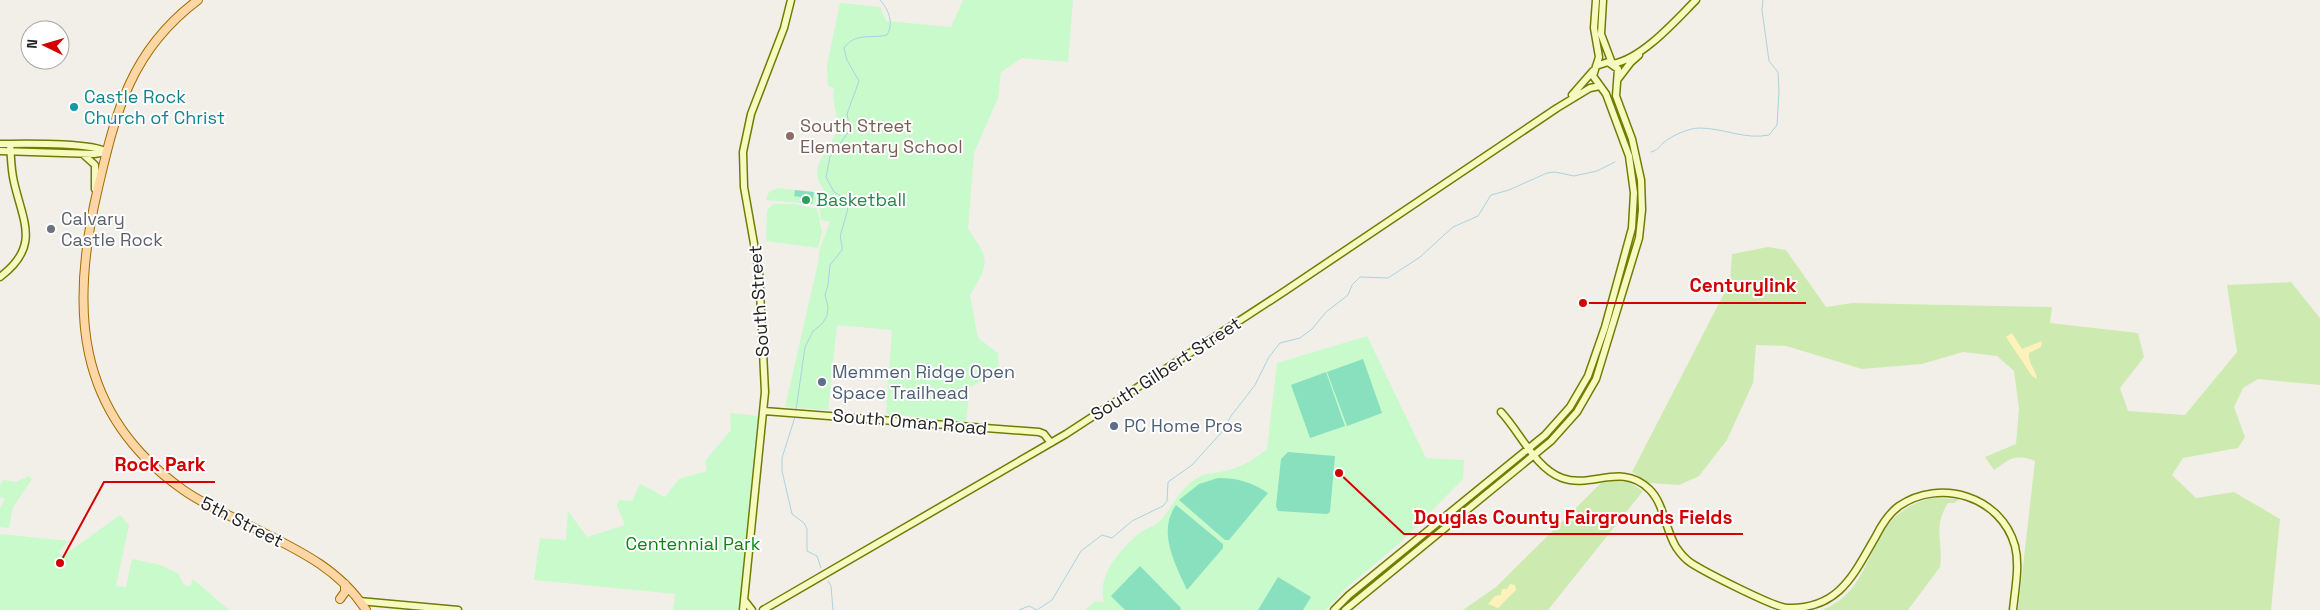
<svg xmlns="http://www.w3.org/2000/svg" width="2320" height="610" font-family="'Space Grotesk',sans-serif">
  <rect width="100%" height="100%" fill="#f2efe9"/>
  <!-- grass -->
  <path fill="#cdebb0" d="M1768 247 1786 250 1826 307 1852 303 2052 307 2050 323 2138 333 2144 357 2120 388 2128 411 2185 415 2237 352 2227 285 2291 282 2320 318V385L2258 379 2243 388 2234 407 2245 437 2238 448 2183 458 2172 475 2196 498 2234 492 2280 519 2271 610H2018L2035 461C2014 453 2011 459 1994 470L1985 457 2016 444 2019 409 2014 371 1997 356 1963 352 1922 364 1862 369 1786 346 1756 345 1753 383 1727 440 1699 476 1679 485 1649 483 1632 472 1730 282 1732 254Z
    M1617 481 1629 482 1643 491 1548 610H1463L1496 587 1602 482Z
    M1932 498 1960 499 1954 503H1948C1932 528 1944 543 1940 567L1908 610H1822C1882 587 1860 515 1932 498Z"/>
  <!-- sand -->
  <path fill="#fff1ba" d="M2012 333 2022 349 2042 341 2041 347 2029 353C2028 365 2037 371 2037 379L2032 376 2006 337Z
    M1510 584 1515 585 1516 590 1498 608 1488 604 1495 596 1501 595 1502 589H1507Z"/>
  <!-- park -->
  <path fill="#c8facc" d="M963 0H1073L1068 62 1022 58 1001 72 998 98 974 153 968 229C990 260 990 262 970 295L978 338 998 353 999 372 970 387 966 422 886 414 892 330 837 325 828 410 785 407 818 263 820 248 830 222 821 220 819 207 812 204 814 192 827 193C801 166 835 151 837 126 838 113 831 102 834 88L828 86 827 65 840 3 880 7 886 21 951 27Z
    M778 188 795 190 794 196 800 197V203L766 200 769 192Z
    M773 204H795L817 209 822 232 818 248 766 241 767 210Z
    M1367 336 1426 458 1464 460 1463 479 1401 542 1345 589 1326 610H1085L1095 601 1104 602C1096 575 1122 547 1141 532 1147 528 1156 526 1161 520 1175 504 1180 486 1201 476 1208 473 1216 473 1224 471 1241 468 1253 460 1267 449L1277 363Z
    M730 413 759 416 739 610H673L675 594 534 580 540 538 566 540 568 511 587 537 625 525 617 506 619 500 632 501 640 484 665 497 679 479 707 471 705 461 731 430Z
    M29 476 32 479 13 507 9 528 0 527V508L5 499 0 497V485L3 480 16 482Z
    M120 515 129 525 116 586 126 587 132 559 160 565 178 573 184 585 190 586 193 579 229 610H0V534L69 541 58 552 63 556Z"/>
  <!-- pitch -->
  <path fill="#88e0be" d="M795 190 814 192 812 204 800 203V197L794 196Z
    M1363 359 1382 413 1347 426 1327 372Z
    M1326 372 1345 426 1310 438 1291 385Z
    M1288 452 1335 456 1330 512 1327 514 1278 511 1276 506 1281 459Z
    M1218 478C1237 478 1252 482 1268 493L1229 540H1225L1179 500 1199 484Z
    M1176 505 1223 544V548L1187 590C1175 563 1157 532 1176 505Z
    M1140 566 1181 608 1180 610H1125L1111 596Z
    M1278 577 1311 597 1303 610H1258Z"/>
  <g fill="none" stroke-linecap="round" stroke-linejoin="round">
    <!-- stream -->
    <path stroke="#aad3df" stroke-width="1" d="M1651 152C1658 150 1659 147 1663 143 1671 136 1689 128 1699 128 1724 128 1745 140 1769 135L1777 125 1779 91 1778 72 1769 61 1762 10 1763 0
      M796 410 805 347 813 331 822 324 827 316 828 307 825 295 828 285 830 265 842 250C843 244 839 239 841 233 843 227 849 206 849 201L834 192 826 177 830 157 850 130 847 114 859 81 847 60 844 48C855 32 871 39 887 35 894 23 889 10 880 0
      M795 417 782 458V471L792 514 804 523 807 529V551L817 556 821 568
      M828 581 831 586 833 610
      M1019 610 1029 606 1037 610 1052 600 1081 551 1102 535 1112 538 1132 521 1163 506 1167 501 1168 482 1192 465 1221 433 1231 416 1255 385 1269 357 1280 343 1300 338 1312 329 1326 312 1348 295 1352 285 1360 277 1388 278 1420 257 1453 227 1478 216 1491 195 1509 190 1547 173 1555 172 1574 176 1597 171 1615 162"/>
    <defs>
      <path id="secondary" d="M1603 0 1601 34 1612 63
        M1613 64C1643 58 1675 21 1696 0
        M1618 79 1631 62 1639 55
        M1572 95 1593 71
        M0 144C23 144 89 142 107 152
        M0 151 94 154 107 152
        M84 155 95 165V189
        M0 277C41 246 23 222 14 182 11 170 11 156 10 144
        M764 411 1039 432 1044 434 1051 443
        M1501 412C1520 432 1535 468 1562 478 1592 489 1621 462 1649 489 1664 503 1665 529 1676 547 1680 553 1685 559 1691 563 1705 572 1773 607 1787 608 1839 610 1854 574 1876 536 1882 524 1888 514 1899 506 1940 478 2001 496 2015 546 2020 566 2015 589 2013 610
        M359 601 458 610
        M745 601 752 610
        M743 610 765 392 759 272 744 187 743 152 751 114 784 28 791 0
        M763 610 1066 434 1285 291 1557 108 1590 88 1600 86
        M1334 610 1349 595 1545 435 1570 407 1588 376 1605 327 1632 228 1634 193 1629 156 1606 94 1593 76 1599 57 1594 28 1596 0
        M1345 610 1551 441 1577 412 1596 379 1639 238 1642 210 1641 180 1632 139 1616 96 1618 69 1608 62 1596 66"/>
      <path id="primary" d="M198 0C131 50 116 111 98 188 70 306 74 412 182 489 201 503 223 512 244 523 289 546 337 565 366 610
        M340 599 345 592V584"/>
    </defs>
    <!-- secondary casing -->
    <use href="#secondary" stroke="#707d05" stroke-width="9"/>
    <!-- primary casing -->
    <use href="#primary" stroke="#a06b00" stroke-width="10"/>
    <!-- secondary -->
    <use href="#secondary" stroke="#f7fabf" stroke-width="6"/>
    <!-- primary -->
    <use href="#primary" stroke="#fcd6a4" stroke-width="8"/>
  </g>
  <!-- markers -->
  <circle fill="#0f9aa8" stroke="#fff" stroke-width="2" cx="74" cy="107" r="5"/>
  <circle fill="#8d6e63" stroke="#fff" stroke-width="2" cx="790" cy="136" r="5"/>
  <circle fill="#2e9e5b" stroke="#fff" stroke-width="2" cx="806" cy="200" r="5"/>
  <circle fill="#6b7280" stroke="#fff" stroke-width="2" cx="51" cy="229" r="5"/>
  <g fill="#5c6f8a" stroke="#fff" stroke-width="2">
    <circle cx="822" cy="382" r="5"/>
    <circle cx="1114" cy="426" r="5"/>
  </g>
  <g text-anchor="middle" stroke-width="4" stroke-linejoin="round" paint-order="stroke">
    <!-- culture labels -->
    <g font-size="18" fill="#0d838f" stroke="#fff" text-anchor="start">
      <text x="84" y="103">Castle Rock<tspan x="84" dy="21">Church of Christ</tspan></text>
    </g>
    <!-- education labels -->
    <g font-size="18" fill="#785e54" stroke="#fff" text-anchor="start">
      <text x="800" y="132">South Street<tspan x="800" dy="21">Elementary School</tspan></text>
    </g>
    <!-- leisure labels -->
    <g font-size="18" fill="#27864d" stroke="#fff" text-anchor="start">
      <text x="816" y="206">Basketball</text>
    </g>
    <!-- worship labels -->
    <g font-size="18" fill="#5b616d" stroke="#fff" text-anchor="start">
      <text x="61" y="225">Calvary<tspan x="61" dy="21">Castle Rock</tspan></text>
    </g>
    <!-- street labels -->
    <g font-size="18" fill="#222" stroke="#fff">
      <text transform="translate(759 301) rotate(-94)" y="6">South Street</text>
      <text transform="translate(1166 369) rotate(-33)" y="6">South Gilbert Street</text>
      <text transform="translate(910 422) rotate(5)" y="6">South Oman Road</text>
      <text transform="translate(242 522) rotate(27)" y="6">5th Street</text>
    </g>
    <!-- service labels -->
    <g font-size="18" fill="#4e5e75" stroke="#fff" text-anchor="start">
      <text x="832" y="378">Memmen Ridge Open<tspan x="832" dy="21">Space Trailhead</tspan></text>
      <text x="1124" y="432">PC Home Pros</text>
    </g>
    <!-- park labels -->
    <g font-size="18" fill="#0c8416" stroke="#fff">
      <text x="693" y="550">Centennial Park</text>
    </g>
  </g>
  <!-- callouts -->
  <path fill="none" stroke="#d40000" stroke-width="2" d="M1583 303L1679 303H1806M60 563L104 482H215M1339 473L1404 534H1743"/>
  <g fill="#d40000" stroke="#fff" stroke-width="2">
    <circle cx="1583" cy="303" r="5"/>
    <circle cx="60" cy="563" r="5"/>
    <circle cx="1339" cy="473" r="5"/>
  </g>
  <g font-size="19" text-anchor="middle" font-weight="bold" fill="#d40000" stroke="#fff" stroke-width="4" stroke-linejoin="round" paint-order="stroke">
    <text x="1743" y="292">Centurylink</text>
    <text x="160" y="471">Rock Park</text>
    <text x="1573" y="524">Douglas County Fairgrounds Fields</text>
  </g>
  <!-- north arrow -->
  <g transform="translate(45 45) rotate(275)"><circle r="24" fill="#ffffff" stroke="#a7a7a7"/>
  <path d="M0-4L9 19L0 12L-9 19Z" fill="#d40000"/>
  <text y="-8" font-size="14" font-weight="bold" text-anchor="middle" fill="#222222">N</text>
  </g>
</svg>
